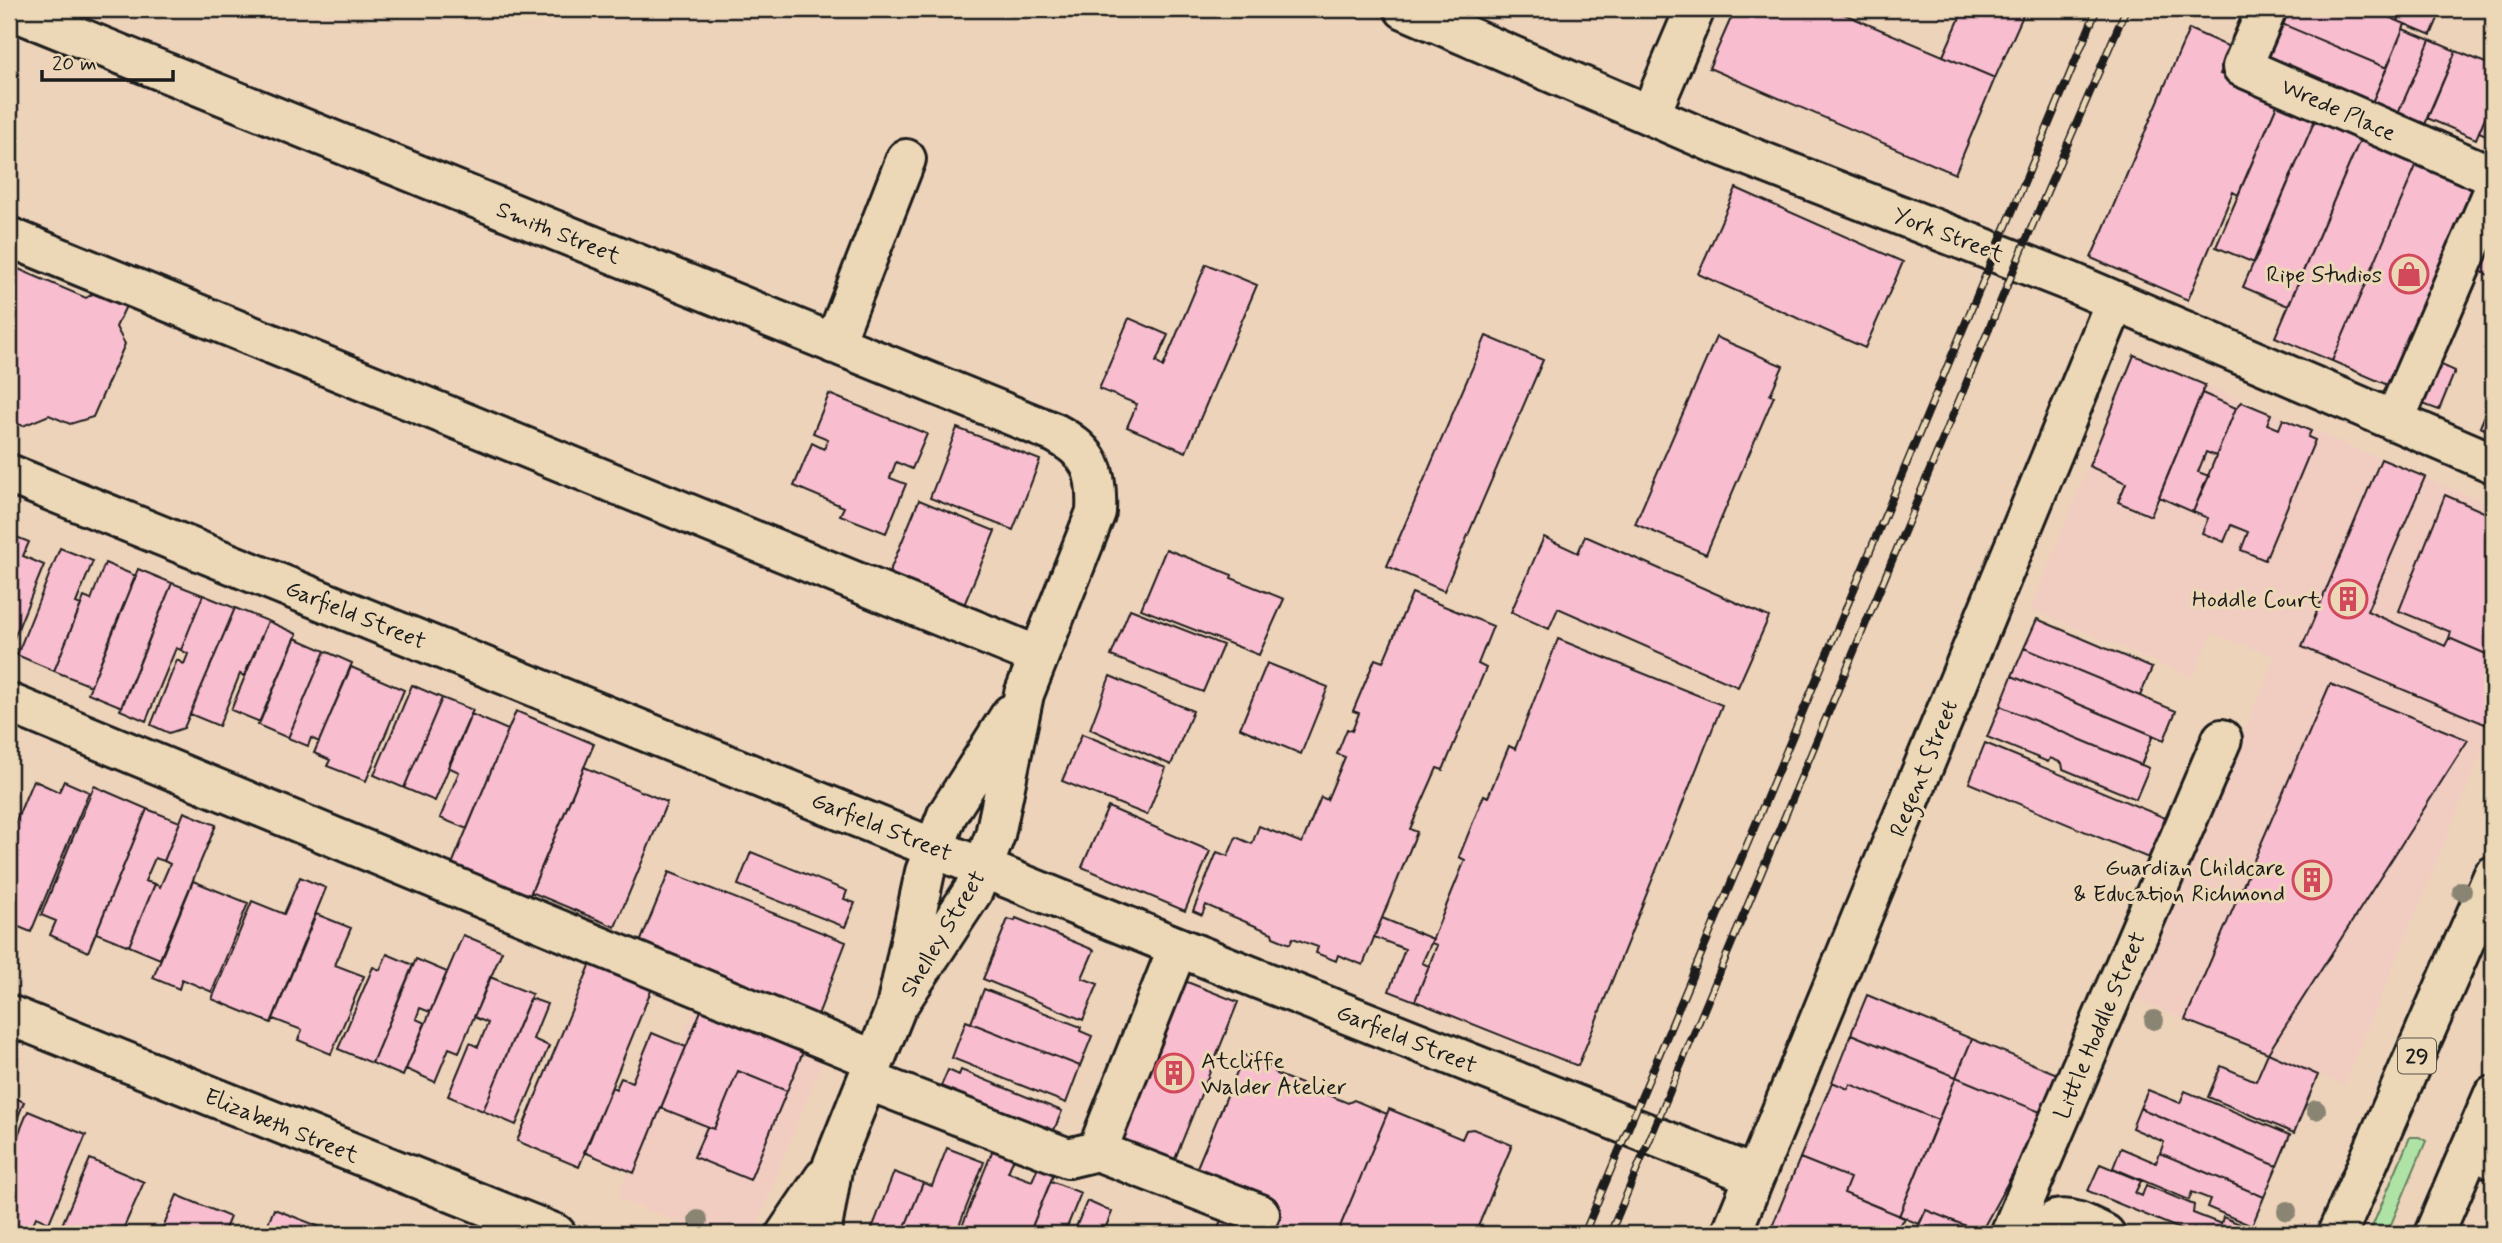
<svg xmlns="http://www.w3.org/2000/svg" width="2502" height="1243" font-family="Mynerve,sans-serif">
  <rect width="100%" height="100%" fill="#eed3bb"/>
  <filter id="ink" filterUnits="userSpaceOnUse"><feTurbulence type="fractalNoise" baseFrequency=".0143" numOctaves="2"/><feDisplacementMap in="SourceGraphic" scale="14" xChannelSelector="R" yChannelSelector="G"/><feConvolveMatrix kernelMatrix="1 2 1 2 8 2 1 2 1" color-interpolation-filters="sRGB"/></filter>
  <g filter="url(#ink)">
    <!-- built -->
    <path fill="#f1ccc1" d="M2134 355 2493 506V725L2344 1085 2136 999 2275 657 2212 633 2192 677 2031 609Z
      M699 998 827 1049 753 1234H708L618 1198Z"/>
    <!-- green -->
    <path fill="#afe3a5" stroke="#668060" stroke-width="2" d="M2410 1137H2419L2426 1141 2387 1234H2369Z"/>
    <!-- building -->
    <path fill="#f8bdce" stroke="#1c1c1c" stroke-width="2" d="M1735 9H1832L1995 78 1955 174 1709 68Z
      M1953 9H2026L1995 78 1943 56 1962 13Z
      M2280 9H2370L2405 24 2387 68 2275 21Z
      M2403 9H2442L2431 35 2398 21Z
      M2275 21 2387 68 2368 112 2256 65Z
      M2189 29 2232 48 2220 74 2279 100 2238 195 2233 192 2188 300 2091 258Z
      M2403 29 2430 40 2394 123 2368 112Z
      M2430 40 2456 51 2421 134 2394 123Z
      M2456 51 2493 66V98L2476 139 2427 118Z
      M2493 98V138L2479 132Z
      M2279 100 2317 115 2254 263 2216 247Z
      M2317 115 2362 135 2288 306 2243 287Z
      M2362 135 2419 159 2332 361 2275 337Z
      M2419 159 2486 188 2399 390 2332 361Z
      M1736 188 1903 262 1865 348 1698 274Z
      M2493 231V277L2475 269Z
      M1206 264 1257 285 1186 452 1127 427 1137 404 1099 389 1129 318 1168 335 1156 362 1163 367Z
      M9 265 86 298 96 292 126 306 116 327 125 344 93 417 70 424 49 415 23 426 9 420Z
      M1486 336 1543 360 1444 591 1387 566Z
      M1716 337 1783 366 1770 395 1774 396 1706 554 1635 524Z
      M2134 355 2205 385 2151 516 2118 502 2126 483 2089 466Z
      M2437 363 2455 371 2439 410 2420 403Z
      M2202 393 2236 408 2216 456 2206 452 2198 472 2209 476 2193 512 2159 497Z
      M829 394 927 434 912 469 896 462 890 478 906 484 886 533 840 515 844 507 794 486 812 443 824 449 828 439 813 433Z
      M2493 396V433L2480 427Z
      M2242 402 2271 414 2267 424 2279 429 2283 419 2311 431 2308 437 2315 440 2265 560 2241 550 2248 532 2231 525 2224 542 2202 533 2208 518 2193 512 2236 408Z
      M957 428 1040 460 1013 530 930 498Z
      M2381 459 2425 477 2367 611 2445 646 2449 638 2493 657V710L2487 725 2302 647Z
      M2445 495 2493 516V657L2449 638 2451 632 2399 611Z
      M919 500 995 531 964 605 889 573Z
      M9 534 29 542 23 556 44 565 12 643 9 641Z
      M1585 536 1769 617 1738 687 1558 608 1549 629 1511 612 1544 537 1578 553Z
      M60 548 93 561 76 603 81 605 54 671 17 655Z
      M1166 549 1232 575 1231 578 1284 599 1259 655 1141 609Z
      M105 563 136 576 91 686 54 671 84 597 91 600Z
      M138 569 172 583 122 707 88 693Z
      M172 583 203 595 181 650 176 648 146 721 120 710Z
      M1412 593 1493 626 1478 664 1486 668 1443 770 1437 768 1410 829 1417 832 1363 965 1338 955 1336 961 1316 953 1318 947 1293 938 1290 944 1273 937 1272 933 1206 905 1202 915 1193 911 1217 852 1228 856 1236 837 1252 844 1259 826 1302 843 1321 797 1327 800 1345 757 1337 754 1347 729 1352 731 1359 713 1353 711 1375 659 1383 662Z
      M203 595 235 608 184 728 169 733 151 725 177 660 184 664 188 654 181 650Z
      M235 608 268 621 244 676 240 674 219 726 190 714Z
      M1130 609 1223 645 1203 692 1111 656Z
      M2037 619 2152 668 2140 696 2024 648Z
      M268 621 297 634 260 722 231 710Z
      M295 638 325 651 288 738 258 725Z
      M1558 639 1722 705 1578 1066 1415 1001 1437 945 1431 943 1465 860 1459 857 1484 795 1488 797 1509 746 1515 749Z
      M2024 648 2176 711 2164 740 2012 676Z
      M325 651 352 663 319 742 311 738 308 746 288 738Z
      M1267 663 1328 687 1301 754 1240 728Z
      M351 667 404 690 366 781 327 766 330 760 314 753Z
      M1110 676 1193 711 1171 765 1090 729Z
      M2012 676 2153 735 2141 765 2000 706Z
      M2330 684 2468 740 2268 1053 2185 1020Z
      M412 685 442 698 404 788 374 775Z
      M442 698 473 710 435 801 404 788Z
      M2000 706 2149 768 2136 799 2063 769 2062 763 2050 758 2048 762 1987 737Z
      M516 711 594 744 527 902 450 869Z
      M471 714 508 730 467 829 440 818 459 772 448 767Z
      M1082 734 1166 768 1147 815 1062 781Z
      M1985 743 2175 822 2158 862 1969 783Z
      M584 767 667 802 615 927 531 892Z
      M33 780 59 792 64 781 89 792 31 932 9 923V838Z
      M94 786 147 809 88 952 50 935 56 921 41 915Z
      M1108 807 1210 851 1185 911 1082 867Z
      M147 809 180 822 164 861 155 858 145 881 155 884 129 946 96 933Z
      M184 812 216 825 160 959 129 946 155 884 160 887 170 864 164 861Z
      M751 852 847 891 844 899 855 903 845 927 738 885Z
      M669 872 846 942 818 1015 639 945Z
      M300 877 326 888 271 1023 212 999 252 901 284 914Z
      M193 881 248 903 212 992 182 979 179 989 153 978Z
      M316 914 351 928 335 965 364 976 331 1054 298 1040 302 1030 273 1019Z
      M1016 918 1094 950 1082 978 1098 984 1083 1020 983 979 1008 919 1015 921Z
      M1382 918 1433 939 1422 963 1429 966 1415 1001 1389 991 1405 949 1374 937Z
      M463 935 502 951 459 1052 449 1048 435 1082 406 1069Z
      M387 954 413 965 372 1063 338 1049 373 967 380 970Z
      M594 956 655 981 579 1167 517 1141Z
      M416 959 447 972 430 1012 420 1008 416 1019 425 1023 403 1076 372 1063Z
      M490 977 532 994 483 1111 448 1096 470 1043 478 1047 488 1023 474 1017Z
      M1177 978 1238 1002 1171 1169 1110 1144Z
      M984 989 1081 1027 1080 1031 1092 1036 1080 1066 971 1023Z
      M1867 995 1972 1039 1956 1077 1851 1034Z
      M530 998 547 1004 533 1039 549 1046 516 1125 483 1111Z
      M705 1001 807 1042 787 1091 738 1071 714 1129 661 1108Z
      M966 1021 1080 1066 1066 1103 952 1058Z
      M652 1033 686 1047 634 1173 584 1152 612 1087 616 1089 621 1078 632 1082Z
      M1851 1034 1956 1077 1938 1120 1850 1084 1848 1089 1832 1082Z
      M1972 1039 2062 1076 2045 1114 1956 1077Z
      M2268 1053 2318 1075 2294 1133 2208 1097 2221 1066 2256 1081Z
      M1244 1055 1274 1068 1276 1074 1348 1103 1354 1100 1387 1114 1337 1234H1277L1270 1231 1280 1208 1195 1172Z
      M948 1070 959 1075 961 1070 1062 1111 1049 1142 937 1095Z
      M738 1071 787 1091 750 1180 694 1157 707 1127 714 1129Z
      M1956 1077 2045 1114 1981 1232 1926 1210 1919 1224 1899 1216Z
      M1832 1082 1848 1089 1850 1084 1938 1120 1899 1216 1844 1193 1850 1178 1800 1158Z
      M2148 1090 2180 1103 2185 1091 2290 1135 2277 1166 2140 1108Z
      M9 1095 24 1102 9 1139Z
      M2140 1108 2277 1166 2264 1197 2160 1153 2164 1142 2132 1128Z
      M1389 1109 1462 1139 1466 1130 1473 1129 1512 1145 1475 1234H1337Z
      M28 1111 86 1135 49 1223 36 1217 30 1232 9 1223V1157Z
      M996 1142 1017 1151 1008 1172 1032 1181 1038 1167 1054 1173 1029 1234H959Z
      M947 1148 984 1162 957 1231 946 1226 942 1234H902L923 1183 932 1186Z
      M2121 1148 2156 1163 2160 1153 2264 1197 2252 1226 2207 1207 2210 1199 2192 1192 2189 1200 2113 1168Z
      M1800 1158 1850 1178 1844 1193 1906 1218 1890 1234H1769Z
      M90 1159 144 1182 121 1234H58Z
      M2100 1164 2141 1181 2135 1193 2142 1196 2146 1185 2194 1205 2193 1213 2221 1224 2223 1217 2259 1232V1234H2192L2088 1191Z
      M894 1172 923 1183 902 1234H870Z
      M1051 1181 1081 1193 1065 1232 1068 1234H1029Z
      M177 1195 230 1217 223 1234H160Z
      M1087 1201 1112 1212 1103 1234H1073Z
      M274 1209 318 1226 315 1234H264Z
      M1926 1210 1981 1232 1980 1234H1915Z
      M1224 1212 1277 1234H1216Z"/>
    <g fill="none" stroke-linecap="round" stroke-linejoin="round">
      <defs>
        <path id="minor" d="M9 9 1055 433C1091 452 1098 472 1096 512L1024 694 995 835 983 867 973 891 896 1008
          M1404 9 1712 142 2071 282 2493 463
          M2267 9 2242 67 2493 176
          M1650 115 1695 9
          M9 237 1038 656
          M834 344 906 159
          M2394 421 2493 192
          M9 474 1178 947 1755 1176
          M9 703 875 1060
          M9 1015 556 1234
          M867 1080 1068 1158 1097 1151 1260 1214
          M2470 1150 2493 1159
          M1097 1151 1178 947
          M786 1234 824 1178
          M821 1234 833 1164 896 1008 925 872 947 815 1011 714
          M1731 1234 2115 302
          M2010 1234 2222 739
          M2047 1234 2056 1220C2073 1216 2090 1227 2105 1234"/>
        <path id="highway" d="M2337 1234 2493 876
          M2434 1234 2493 1096"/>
      </defs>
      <!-- minor casing -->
      <use href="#minor" stroke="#1c1c1c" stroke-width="44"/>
      <!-- highway casing -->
      <use href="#highway" stroke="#1c1c1c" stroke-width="44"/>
      <!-- minor -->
      <use href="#minor" stroke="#ecd8b6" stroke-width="38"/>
      <!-- highway -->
      <use href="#highway" stroke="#ecd8b6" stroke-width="38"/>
      <defs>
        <path id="rail" d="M1584 1234 2097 9
          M1610 1234 2030 231 2126 9"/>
      </defs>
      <!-- rail casing -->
      <use href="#rail" stroke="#1c1c1c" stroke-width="8"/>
      <!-- rail -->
      <use href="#rail" stroke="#ecd8b6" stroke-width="5" stroke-dasharray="16" stroke-linecap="butt"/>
    </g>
    <!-- trees -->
    <g fill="#8a8472">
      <circle cx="2462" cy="891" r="10"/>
      <circle cx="2154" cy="1020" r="10"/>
      <circle cx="2316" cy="1110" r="10"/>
      <circle cx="2287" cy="1211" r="10"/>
      <circle cx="698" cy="1220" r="10"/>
    </g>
  </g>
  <!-- icons -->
  <defs>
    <symbol id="shop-ring" viewBox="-11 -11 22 22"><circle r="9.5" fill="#ecd8b6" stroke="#d1495b" stroke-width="1.5"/><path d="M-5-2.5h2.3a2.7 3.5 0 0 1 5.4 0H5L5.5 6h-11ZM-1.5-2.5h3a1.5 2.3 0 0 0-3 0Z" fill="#d1495b"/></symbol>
    <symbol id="building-ring" viewBox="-11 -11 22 22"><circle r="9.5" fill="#ecd8b6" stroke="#d1495b" stroke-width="1.5"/><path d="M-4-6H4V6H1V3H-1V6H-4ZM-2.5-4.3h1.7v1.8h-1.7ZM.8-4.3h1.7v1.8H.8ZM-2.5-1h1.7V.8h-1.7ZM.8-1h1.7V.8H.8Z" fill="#d1495b"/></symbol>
  </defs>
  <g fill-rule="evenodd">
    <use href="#shop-ring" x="2387" y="252" width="44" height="44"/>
    <use href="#building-ring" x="2326" y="577" width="44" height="44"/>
    <use href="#building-ring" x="2290" y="858" width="44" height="44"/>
    <use href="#building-ring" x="1152" y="1051" width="44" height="44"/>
  </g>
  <g text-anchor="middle" stroke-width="6" stroke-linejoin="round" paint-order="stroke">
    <!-- shield labels -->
    <rect fill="#ecd8b6" stroke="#5a544a" stroke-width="2" x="2398" y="1038.5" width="38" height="35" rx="5"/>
    <g font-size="21" font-weight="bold" fill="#1c1c1c">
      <text x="2417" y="1063">29</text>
    </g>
    <!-- street labels -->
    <g font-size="23" fill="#1c1c1c" stroke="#ecd8b6">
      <text transform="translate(2339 109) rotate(24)" y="8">Wrede Place</text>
      <text transform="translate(559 232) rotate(22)" y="8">Smith Street</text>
      <text transform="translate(1949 234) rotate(21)" y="8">York Street</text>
      <text transform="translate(356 614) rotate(22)" y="8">Garfield Street</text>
      <text transform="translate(1923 768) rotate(-68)" y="8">Regent Street</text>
      <text transform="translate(882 826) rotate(22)" y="8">Garfield Street</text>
      <text transform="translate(942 933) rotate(-59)" y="8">Shelley Street</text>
      <text transform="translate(2099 1025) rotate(-67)" y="8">Little Hoddle Street</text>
      <text transform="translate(1407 1038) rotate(22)" y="8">Garfield Street</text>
      <text transform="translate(282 1125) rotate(22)" y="8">Elizabeth Street</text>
    </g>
    <!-- poi labels -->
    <g font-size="23" fill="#1c1c1c" stroke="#ecd8b6" text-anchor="end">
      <text x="2382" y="282">Ripe Studios</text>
      <text x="2321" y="607">Hoddle Court</text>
      <text x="2285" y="875">Guardian Childcare<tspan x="2285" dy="26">&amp; Education Richmond</tspan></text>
      <text x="1201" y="1068" text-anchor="start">Atcliffe<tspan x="1201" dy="26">Walder Atelier</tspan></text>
    </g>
  </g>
  <!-- margin -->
  <rect width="2502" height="1243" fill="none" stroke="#ecd8b6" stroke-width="35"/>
  <rect x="18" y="18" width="2467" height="1208" fill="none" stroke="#1c1c1c" stroke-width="2.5" filter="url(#ink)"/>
  <!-- scale -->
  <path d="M42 70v10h131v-10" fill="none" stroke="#1c1c1c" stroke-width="3.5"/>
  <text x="52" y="70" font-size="21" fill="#1c1c1c" stroke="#ecd8b6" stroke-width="5" paint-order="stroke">20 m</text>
</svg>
